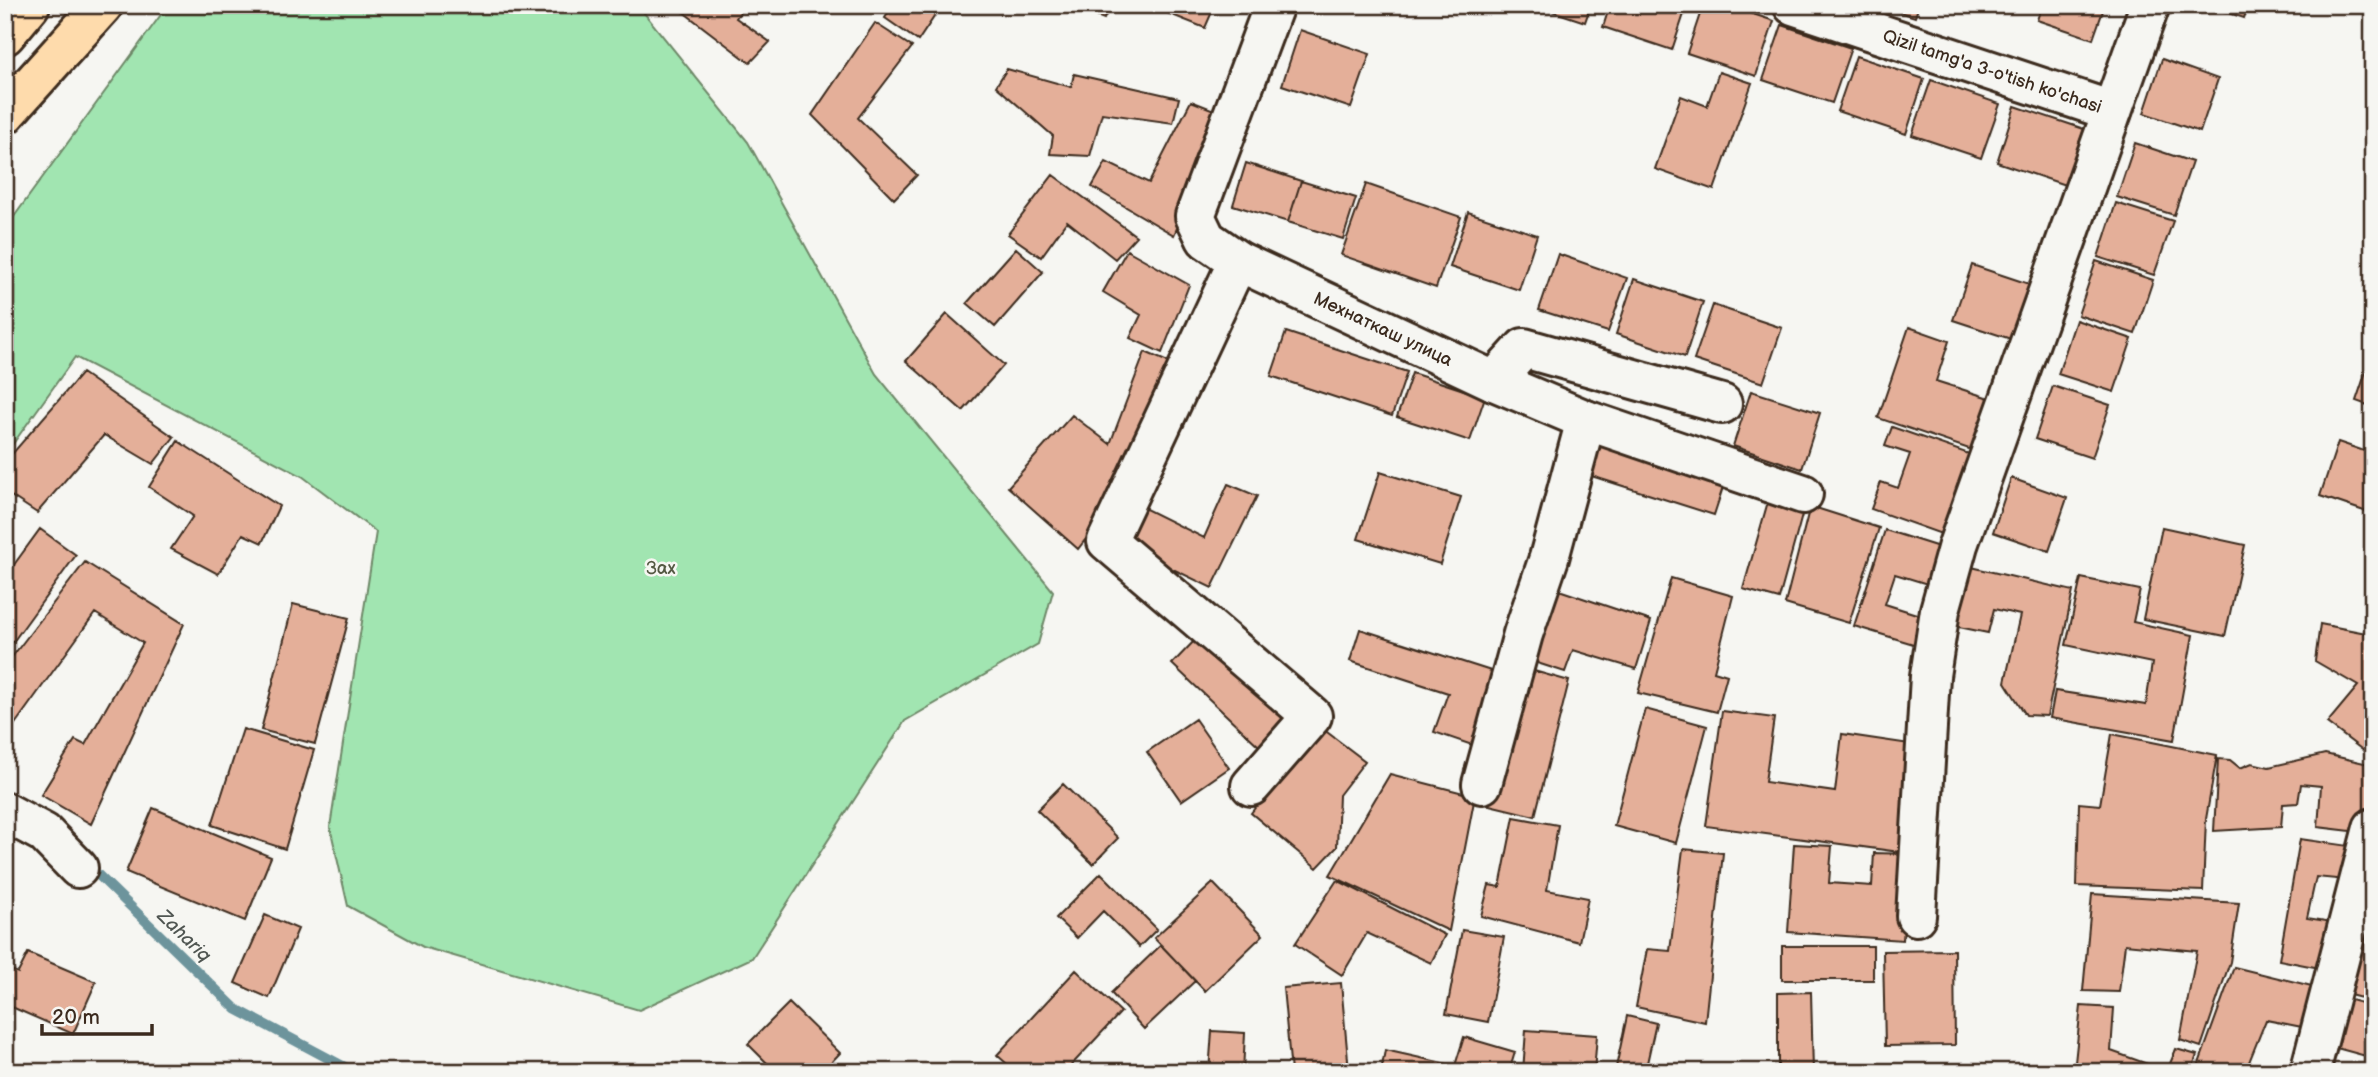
<svg xmlns="http://www.w3.org/2000/svg" width="2378" height="1077" font-family="'Balsamiq Sans',sans-serif">
  <rect width="100%" height="100%" fill="#f6f6f2"/>
  <filter id="ink" filterUnits="userSpaceOnUse"><feTurbulence type="fractalNoise" baseFrequency=".0143" numOctaves="2"/><feDisplacementMap in="SourceGraphic" scale="14" xChannelSelector="R" yChannelSelector="G"/><feConvolveMatrix kernelMatrix="1 2 1 2 8 2 1 2 1" color-interpolation-filters="sRGB"/></filter>
  <g filter="url(#ink)">
    <!-- green -->
    <path fill="#a1e5b1" stroke="#6e8868" stroke-width="2" d="M168 5H640V8L748 142 876 374 1053 591 1038 644 905 721 752 958 639 1010 423 947 348 906 330 827 376 532 302 476 75 357 5 455V229Z"/>
    <g fill="none" stroke-linecap="round" stroke-linejoin="round">
      <!-- stream -->
      <path stroke="#6d949c" stroke-width="10" d="M88 865 236 1009 354 1072"/>
    </g>
    <!-- building -->
    <path fill="#e4af99" stroke="#3b2a1e" stroke-width="2" d="M686 5H745L736 18 770 42 750 63 682 11Z
      M893 5H942L918 41 885 18Z
      M1068 5H1111L1104 19Z
      M1147 5H1215L1205 28Z
      M1534 5H1591L1585 22Z
      M1610 5H1687L1672 50 1603 27Z
      M1703 5H1726L1774 21 1756 76 1687 53Z
      M1878 5H1919L1915 17Z
      M2042 5H2105L2093 39 2037 20Z
      M2205 5H2249L2244 18Z
      M875 23 912 47 858 118 917 175 894 199 812 115Z
      M1782 25 1851 48 1832 103 1763 80Z
      M1300 30 1370 54 1351 108 1282 85Z
      M1856 56 1924 79 1906 134 1837 111Z
      M2162 59 2218 79 2200 132 2144 113Z
      M1007 69 1071 87 1074 74 1179 98 1173 123 1102 113 1090 156 1050 154 1053 136 996 86Z
      M1719 72 1752 83 1714 190 1655 169 1681 96 1707 106Z
      M1931 80 2000 104 1981 158 1912 135Z
      M1191 101 1227 115 1174 235 1092 187 1106 162 1149 183Z
      M2015 106 2084 129 2065 185 1997 162Z
      M2135 143 2192 162 2174 215 2117 197Z
      M1246 163 1301 181 1288 222 1233 205Z
      M1053 175 1136 236 1115 259 1067 221 1041 257 1008 234Z
      M1301 181 1356 198 1343 239 1288 222Z
      M1366 184 1461 217 1436 288 1341 255Z
      M2116 203 2173 221 2154 275 2098 257Z
      M1468 212 1537 235 1519 290 1450 267Z
      M1016 248 1043 272 995 327 967 303Z
      M1127 250 1189 285 1162 353 1130 338 1141 315 1103 292Z
      M1558 254 1627 278 1608 332 1539 310Z
      M2096 261 2153 280 2135 334 2078 315Z
      M1972 265 2041 288 2023 343 1953 320Z
      M1634 279 1703 302 1685 357 1616 334Z
      M1713 305 1782 328 1763 383 1694 360Z
      M947 314 1004 365 963 411 906 361Z
      M2076 320 2132 339 2114 392 2058 374Z
      M1909 327 1949 341 1936 381 1989 398 1972 450 1878 418Z
      M1286 332 1407 372 1392 416 1271 376Z
      M2373 351V407L2356 401Z
      M1145 352 1175 365 1134 477 1078 549 1008 487 1072 415 1110 444Z
      M82 373 174 437 153 464 104 435 37 513 5 492V462Z
      M1412 373 1485 397 1470 441 1397 417Z
      M2053 386 2110 405 2092 458 2035 439Z
      M1751 391 1820 413 1802 469 1733 446Z
      M1892 427 1975 456 1947 536 1871 509 1881 482 1898 488 1910 454 1885 446Z
      M1592 435 1726 478 1714 515 1579 472Z
      M178 441 279 506 262 543 243 534 218 574 171 549 193 516 149 487Z
      M2338 442 2373 454V514L2320 496Z
      M1380 472 1461 497 1440 564 1358 539Z
      M2011 478 2067 498 2049 551 1993 532Z
      M1228 484 1257 496 1212 588 1121 544 1140 506 1204 538Z
      M1769 498 1804 508 1779 599 1743 589Z
      M1810 506 1879 528 1849 623 1785 604Z
      M2162 527 2245 545 2225 636 2143 619Z
      M40 529 76 555 5 653V577Z
      M1885 530 1945 549 1934 586 1895 574 1885 604 1929 618 1920 646 1854 626Z
      M85 562 184 624 91 824 41 795 75 740 85 745 143 643 95 613 5 738V666Z
      M1963 565 2073 591 2047 716 2026 715 2005 682 2020 615 1994 609 1988 633 1949 625Z
      M1671 578 1733 596 1714 671 1727 675 1717 712 1638 693Z
      M2081 578 2140 590 2133 622 2193 635 2174 740 2050 718 2055 691 2146 705 2152 663 2066 645Z
      M1550 587 1651 621 1636 669 1573 650 1565 672 1525 659Z
      M293 604 349 618 315 744 261 730Z
      M2320 624 2366 633 2373 639V758L2327 723 2358 686 2315 661Z
      M1360 629 1494 672 1472 745 1434 732 1448 693 1350 661Z
      M1198 637 1287 719 1261 748 1172 664Z
      M1520 667 1569 681 1535 816 1485 804Z
      M1645 709 1707 726 1676 843 1614 826Z
      M1722 711 1774 718 1765 782 1835 792 1842 734 1910 744 1900 852 1706 826Z
      M1195 719 1229 768 1181 801 1147 752Z
      M1319 726 1365 761 1339 795 1337 847 1317 868 1251 813Z
      M243 729 314 750 285 849 212 825Z
      M2112 734 2217 755 2206 819 2203 891 2077 886 2079 803 2100 805Z
      M2325 754 2373 765V801L2367 833 2318 827 2321 786 2301 784 2298 803 2283 804 2281 827 2214 831 2218 759 2230 760 2240 768 2252 763 2269 767Z
      M1390 774 1475 796 1449 931 1330 875Z
      M1063 784 1118 838 1093 864 1037 810Z
      M153 808 271 857 245 921 126 872Z
      M1514 817 1558 825 1547 890 1588 898 1579 942 1481 916 1489 885 1500 887Z
      M2300 839 2363 848 2357 881 2316 877 2307 918 2339 923 2330 970 2279 960Z
      M1794 844 1832 846 1829 883 1872 886 1874 853 1909 854 1903 940 1788 932Z
      M1683 849 1723 853 1705 1022 1636 1007 1647 949 1670 951Z
      M1101 873 1157 929 1139 947 1103 911 1077 938 1056 918Z
      M1337 880 1445 935 1431 963 1367 933 1342 975 1295 944Z
      M1213 883 1263 935 1205 991 1154 938Z
      M2092 894 2239 903 2230 962 2201 1047 2180 1040 2197 951 2125 944 2119 992 2083 991Z
      M265 915 298 929 269 998 235 983Z
      M1462 930 1504 937 1488 1022 1446 1014Z
      M2356 935 2373 939V1001L2338 992Z
      M1161 945 1195 981 1144 1029 1111 993Z
      M1782 946H1873V980H1782Z
      M1954 950 1955 1045 1885 1046 1883 951Z
      M28 953 96 982 73 1034 5 1004V967L18 973Z
      M2234 967 2324 989 2312 1029 2266 1020 2245 1072H2196Z
      M1076 970 1121 1012 1065 1072H1016L997 1055Z
      M1341 983 1349 1071 1291 1072 1283 988Z
      M1811 992 1813 1072H1778V993Z
      M2335 996 2373 1006V1058L2322 1044Z
      M789 1003 840 1053 822 1072H776L748 1044Z
      M2081 1006 2114 1008 2111 1051 2167 1071 2176 1049 2197 1055 2191 1072H2074Z
      M1627 1016 1656 1023 1645 1072H1615Z
      M1526 1030 1597 1035 1594 1072H1523Z
      M1212 1031 1245 1033 1243 1072H1209Z
      M1464 1037 1515 1052 1509 1072H1453Z
      M1385 1050 1452 1065 1451 1072H1381Z"/>
    <g fill="none" stroke-linecap="round" stroke-linejoin="round">
      <defs>
        <g id="minor">
          <path id="s1" d="M1274 5 1195 216 1206 239 1238 261 1494 381 1586 420 1803 494"/>
          <path id="s2" d="M1793 5 2112 111"/>
          <path d="M1238 261 1107 541 1312 716 1251 786"/>
          <path d="M1494 381 1524 348 1722 404"/>
          <path d="M1482 784 1523 634 1549 558 1586 420"/>
          <path d="M5 812 44 833 78 868"/>
          <path d="M1916 916 1930 676 1940 610 1958 545 2150 5"/>
          <path d="M2310 1072 2373 828"/>
        </g>
        <path id="major" d="M5 35 30 5
          M5 114 103 5"/>
      </defs>
      <!-- minor casing -->
      <use href="#minor" stroke="#3b2a1e" stroke-width="44"/>
      <!-- major casing -->
      <use href="#major" stroke="#3b2a1e" stroke-width="44"/>
      <!-- minor -->
      <use href="#minor" stroke="#f6f6f2" stroke-width="38"/>
      <!-- major -->
      <use href="#major" stroke="#fedbac" stroke-width="38"/>
    </g>
  </g>
  <g text-anchor="middle" stroke-width="5" stroke-linejoin="round" paint-order="stroke">
    <!-- street labels -->
    <g font-size="18" fill="#3b2a1e" stroke="#f6f6f2">
      <text dy="6" stroke="none"><textPath href="#s2" startOffset="210">Qizil tamg'a 3-o'tish ko'chasi</textPath></text>
      <text dy="6" stroke="none"><textPath href="#s1" startOffset="450">Мехнаткаш улица</textPath></text>
    </g>
    <!-- park labels -->
    <g font-size="18" fill="#545943" stroke="#f6f6f2">
      <text x="661" y="574">Зах</text>
    </g>
    <!-- water labels -->
    <g font-size="19" font-style="italic" fill="#505652" stroke="#f6f6f2">
      <text transform="translate(185 935) rotate(44)" y="7">Zahariq</text>
    </g>
  </g>
  <!-- margin -->
  <rect width="2378" height="1077" fill="none" stroke="#f6f6f2" stroke-width="28"/>
  <rect x="14" y="14" width="2350" height="1049" fill="none" stroke="#3b2a1e" stroke-width="2.5" filter="url(#ink)"/>
  <!-- scale -->
  <path d="M42 1024v10h110v-10" fill="none" stroke="#3b2a1e" stroke-width="3.5"/>
  <text x="52" y="1024" font-size="21" fill="#3b2a1e" stroke="#f6f6f2" stroke-width="5" paint-order="stroke">20 m</text>
</svg>
